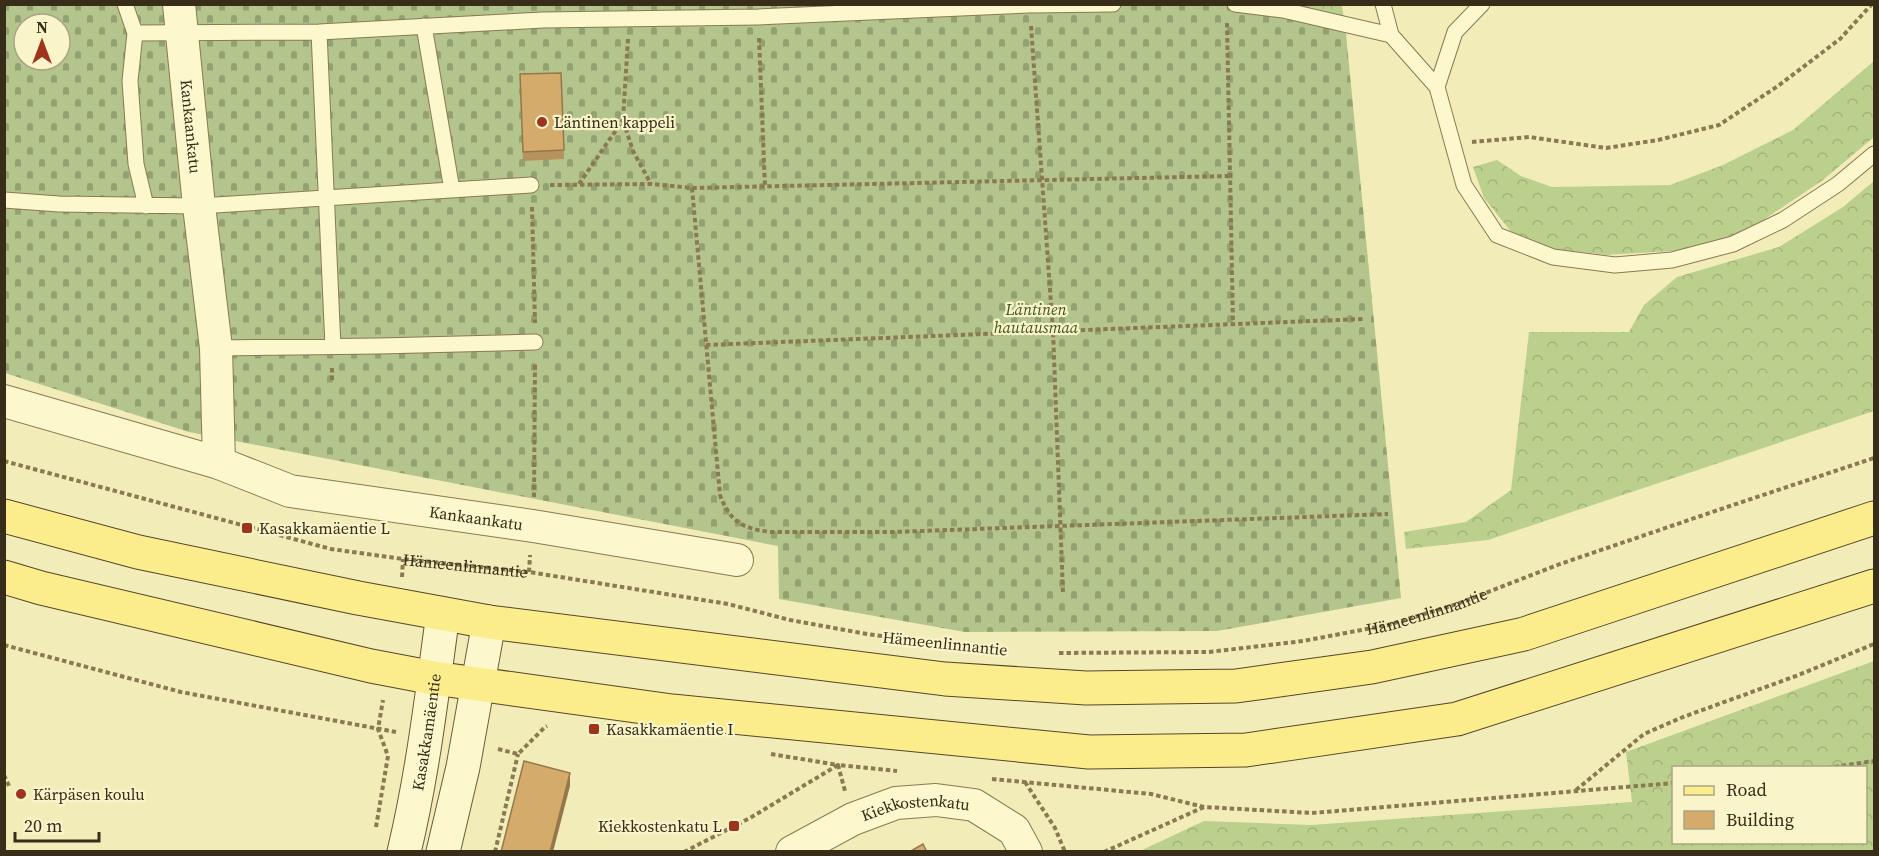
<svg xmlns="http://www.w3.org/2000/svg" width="1879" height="856" font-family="'Source Serif 4',serif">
  <defs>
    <pattern id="forest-crowns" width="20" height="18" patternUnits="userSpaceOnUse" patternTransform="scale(1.5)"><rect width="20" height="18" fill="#bcd08d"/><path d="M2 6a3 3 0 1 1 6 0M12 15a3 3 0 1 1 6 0" fill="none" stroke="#a2b379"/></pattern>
    <pattern id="cemetery-stones" width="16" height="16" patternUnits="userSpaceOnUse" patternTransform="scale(1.5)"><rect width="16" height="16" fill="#b3c48d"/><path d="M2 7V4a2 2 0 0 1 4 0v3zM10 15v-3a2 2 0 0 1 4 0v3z" fill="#92a072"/></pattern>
  </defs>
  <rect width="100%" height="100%" fill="#f2ecb9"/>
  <!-- forest -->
  <path fill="url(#forest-crowns)" fill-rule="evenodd" d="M1308 5H1342L1346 34Z
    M1874 61V137L1823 180 1750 229 1689 250 1606 255 1554 249 1512 233 1484 198 1473 167 1497 160 1521 176 1552 187 1670 185 1723 165 1793 130Z
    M1874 181V411L1488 540 1406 549 1404 532 1466 522 1511 490 1529 332H1629L1644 305 1677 277 1779 247 1843 207Z
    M1874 661V851H1140L1204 821 1311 825 1632 802 1626 752ZM1674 768H1866V842H1674Z"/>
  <!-- cemetery -->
  <path fill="url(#cemetery-stones)" fill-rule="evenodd" d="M5 5H1308L1346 34 1401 598 1217 631 965 632 779 599 778 546 189 432 5 373ZM24 24H60V60H24Z"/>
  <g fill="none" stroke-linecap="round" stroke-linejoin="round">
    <defs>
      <path id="lane" d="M125 4 135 33 130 81 136 164 146 206
        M1235 4 1283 10 1391 35 1437 87
        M1383 4 1391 35
        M1482 4 1455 32 1437 87 1464 185 1497 235 1553 257 1615 265 1672 260 1733 244 1783 220 1838 184 1874 154
        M424 26 452 190
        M319 32 333 347
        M135 33 319 32 543 20 758 17 1029 5 1113 4
        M4 200 59 204 199 206 531 185
        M216 348 379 346 535 342"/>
      <g id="street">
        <path id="s3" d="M179 4 199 206 216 348 219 463"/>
        <path id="s4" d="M4 401 219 463 290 491 533 526 737 560"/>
        <path id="s5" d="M792 852 853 819 896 803 936 800 974 805 1014 830 1026 852"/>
      </g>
      <g id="secondary">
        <path id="s6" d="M404 852C423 773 432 693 443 614"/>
        <path d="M443 852 463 767 489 622"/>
      </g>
      <path id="primary" d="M4 516 138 552 358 598 489 622 945 679 1086 688 1236 686 1372 667 1524 634 1874 518
        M4 577 41 588 371 666 434 678 672 711 1089 752 1246 750 1457 719 1874 586"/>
    </defs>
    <!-- lane casing -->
    <use href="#lane" stroke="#8a7a52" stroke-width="17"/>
    <!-- street casing -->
    <use href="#street" stroke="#8a7a52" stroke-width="34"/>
    <!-- secondary casing -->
    <use href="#secondary" stroke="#6b5b36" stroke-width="35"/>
    <!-- primary casing -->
    <use href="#primary" stroke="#564628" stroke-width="35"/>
    <!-- path -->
    <g stroke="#8a7a52" stroke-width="4" stroke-dasharray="4.5 3" stroke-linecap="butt">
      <path d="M1227 23 1233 324"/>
      <path d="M1031 26 1053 331 1063 594"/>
      <path d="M759 38 765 187"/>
      <path d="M628 39 623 120 633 151 651 184"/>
      <path d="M1472 142 1529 137 1606 148 1658 140 1719 125 1778 86 1840 39 1872 4"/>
      <path d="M579 184 623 120"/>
      <path d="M550 185 652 184 692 188 1229 176"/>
      <path d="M692 188 720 495C730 522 743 529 771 532H894L1388 514"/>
      <path d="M532 207 535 323"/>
      <path d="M706 345 1363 319"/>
      <path d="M332 380V368"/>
      <path id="s1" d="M4 461 331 549 403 559 529 572 728 604 790 620 867 634 956 646"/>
      <path d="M534 497 535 363"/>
      <path d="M529 572 530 555"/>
      <path d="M402 577 403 559"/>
      <path d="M4 645 181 692 396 732"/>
      <path id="s2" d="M1059 653 1209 652 1303 641 1388 625 1457 604 1560 564 1727 507 1874 458"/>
      <path d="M498 749 518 754 545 727 547 726"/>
      <path d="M771 754 838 765 845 791"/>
      <path d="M1827 768 1874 761"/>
      <path d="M4 775 10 788"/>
      <path d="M992 779 1151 794 1204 807 1312 813 1674 783"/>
      <path d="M1025 782 1055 828 1065 852"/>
      <path d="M1576 790 1644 734 1683 717 1796 676 1874 644"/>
      <path d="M376 827 388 756 378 729 383 700"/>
      <path d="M495 852 518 754"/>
      <path d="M684 852 750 818 838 765 897 771"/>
      <path d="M1104 852 1204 807"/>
    </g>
    <!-- lane -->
    <use href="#lane" stroke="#fcf7cd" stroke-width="15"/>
    <!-- street -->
    <use href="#street" stroke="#fcf7cd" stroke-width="32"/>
    <!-- secondary -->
    <use href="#secondary" stroke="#fcf7cd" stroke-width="33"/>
    <!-- primary -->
    <use href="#primary" stroke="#fbed8b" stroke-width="33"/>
  </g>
  <!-- wall -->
  <path fill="#b6935c" d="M561 73 564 159 523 161 520 74Z"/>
  <!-- shaded-wall -->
  <path fill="#94784b" d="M570 773V786L553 852H550Z"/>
  <!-- building -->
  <path fill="#d4ab6b" stroke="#94784b" stroke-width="1.5" d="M561 73 564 150 523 152 520 74Z
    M524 761 570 773 550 852H501Z
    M923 844 927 852H909Z"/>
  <!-- markers -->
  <g fill="#9e341c" stroke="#f9f4c9" stroke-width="2">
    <circle cx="542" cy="122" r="6"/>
    <rect x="241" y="522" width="12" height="12" rx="3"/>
    <rect x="588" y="723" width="12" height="12" rx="3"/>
    <circle cx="21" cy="794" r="6"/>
    <rect x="728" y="820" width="12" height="12" rx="3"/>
  </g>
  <g text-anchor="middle" stroke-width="4.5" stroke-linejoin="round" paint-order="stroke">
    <!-- poi labels -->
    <g font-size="16" fill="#372d19" stroke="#f9f4c9" text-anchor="start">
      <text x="554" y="128">Läntinen kappeli</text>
      <text x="259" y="534">Kasakkamäentie L</text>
      <text x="606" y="735">Kasakkamäentie I</text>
      <text x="33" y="800">Kärpäsen koulu</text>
      <text x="722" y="832" text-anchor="end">Kiekkostenkatu L</text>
    </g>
    <!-- street labels -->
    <g font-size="16" fill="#372d19" stroke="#f9f4c9">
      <text dy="6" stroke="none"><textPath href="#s3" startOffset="123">Kankaankatu</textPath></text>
      <text dy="6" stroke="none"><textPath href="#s4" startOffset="488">Kankaankatu</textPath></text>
      <text dy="6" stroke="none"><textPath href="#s1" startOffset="474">Hämeenlinnantie</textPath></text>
      <text dy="6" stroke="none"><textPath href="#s2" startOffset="372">Hämeenlinnantie</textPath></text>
      <text transform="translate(945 643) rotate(6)" y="6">Hämeenlinnantie</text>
      <text dy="6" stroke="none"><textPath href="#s6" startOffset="122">Kasakkamäentie</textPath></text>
      <text dy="6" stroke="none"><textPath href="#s5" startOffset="134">Kiekkostenkatu</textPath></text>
    </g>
    <!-- park labels -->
    <g font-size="16" font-style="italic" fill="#3d551d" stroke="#f9f4c9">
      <text x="1036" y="315">Läntinen<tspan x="1036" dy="18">hautausmaa</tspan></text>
    </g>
  </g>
  <!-- border -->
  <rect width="1879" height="856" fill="none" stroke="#372d19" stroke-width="12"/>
  <!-- legend -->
  <rect x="1672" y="766" width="195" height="78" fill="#f9f4c9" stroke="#aba483" stroke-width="1.5"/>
  <rect x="1684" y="786" width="30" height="9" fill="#fbed8b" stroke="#aba483" stroke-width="1.5"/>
  <text x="1726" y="796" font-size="18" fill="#372d19">Road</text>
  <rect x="1684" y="811" width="30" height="18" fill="#d4ab6b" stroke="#aba483" stroke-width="1.5"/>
  <text x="1726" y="826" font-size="18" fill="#372d19">Building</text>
  <!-- north arrow -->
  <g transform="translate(42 42)"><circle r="28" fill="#f9f4c9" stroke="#aba483" stroke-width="1.5"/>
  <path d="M0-4.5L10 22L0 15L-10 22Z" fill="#9e341c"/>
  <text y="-9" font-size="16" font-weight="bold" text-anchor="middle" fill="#372d19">N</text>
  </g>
  <!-- scale -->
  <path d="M15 832v9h84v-9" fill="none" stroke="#372d19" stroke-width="3"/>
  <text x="24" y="832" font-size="18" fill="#372d19" stroke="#f9f4c9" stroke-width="4.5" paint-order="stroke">20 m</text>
</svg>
